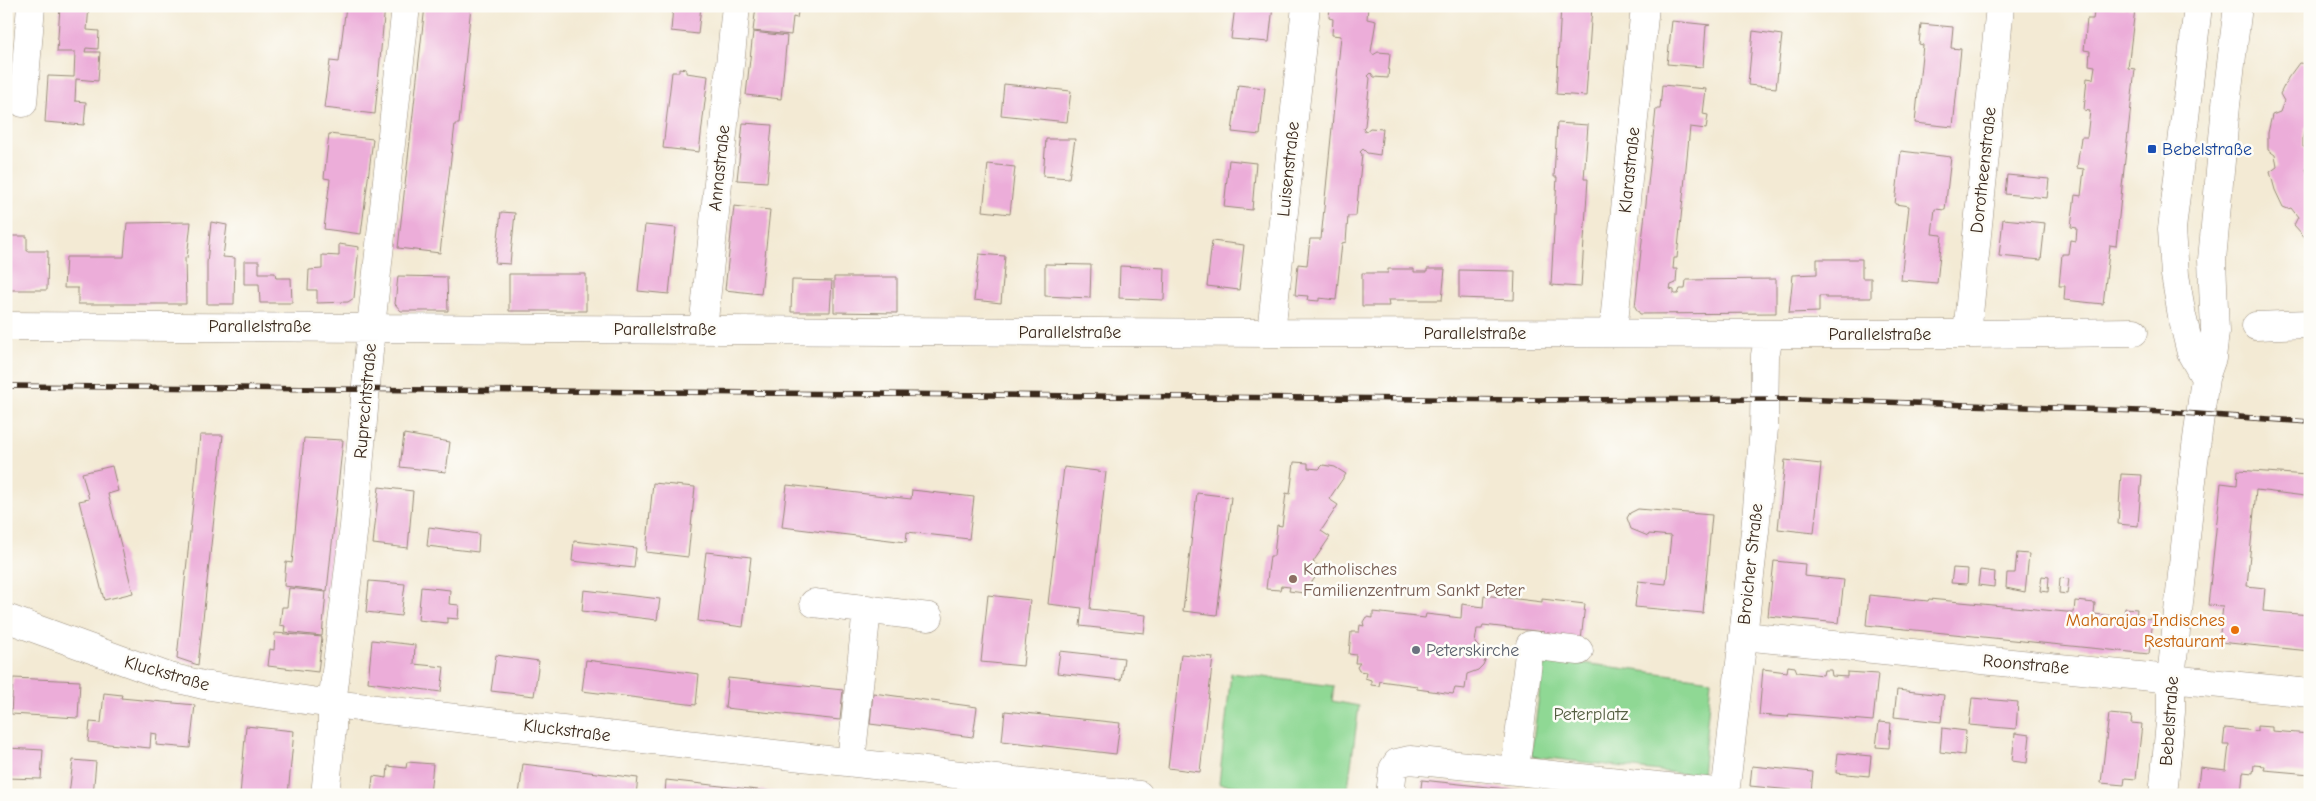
<svg xmlns="http://www.w3.org/2000/svg" width="2316" height="801" font-family="'Comic Neue',sans-serif">
  <rect width="100%" height="100%" fill="#fdfcf7"/>
  <filter id="ink" filterUnits="userSpaceOnUse"><feTurbulence type="fractalNoise" baseFrequency=".02" numOctaves="2"/><feDisplacementMap in="SourceGraphic" scale="10" xChannelSelector="R" yChannelSelector="G"/><feConvolveMatrix kernelMatrix="1 2 1 2 8 2 1 2 1" color-interpolation-filters="sRGB"/></filter>
  <filter id="wash" filterUnits="userSpaceOnUse"><feTurbulence type="fractalNoise" baseFrequency=".0096" numOctaves="4" result="noise"/><feDisplacementMap in="SourceGraphic" scale="20" xChannelSelector="R" yChannelSelector="G"/><feGaussianBlur stdDeviation="1.12" result="paint"/><feColorMatrix in="noise" values="0 0 0 0 0 0 0 0 0 0 0 0 0 0 0 0 0 1.4 0 .05"/><feComposite in="paint" operator="in"/></filter>
  <g filter="url(#wash)">
    <rect width="100%" height="100%" fill="#f3ead4"/>
    <!-- park -->
    <path fill="#8fd894" stroke="#658159" d="M1544 658 1711 680 1702 776 1531 756Z
      M1231 673 1334 686 1332 701 1359 706 1347 795H1314L1219 784Z"/>
    <g id="blocks">
      <!-- building -->
      <path fill="#ecadd9" d="M60 6H89L87 30 99 31 98 49 86 48 85 52H100L98 81 76 79 75 101 86 102 84 125 45 122 48 76 74 77 75 52H57Z
        M346 6H385L375 114 324 108 330 61 339 62Z
        M425 6H471L459 124H455L440 253 398 248Z
        M673 6H701L698 34 671 31Z
        M756 6H799L797 18 793 17 791 35 753 31Z
        M1235 6H1273L1269 42 1231 39Z
        M1330 6H1368L1367 19 1376 21 1371 52 1373 55 1378 52 1390 53 1388 78 1374 77 1371 73 1368 76 1370 78 1365 126 1363 128 1365 132 1370 128 1383 129 1380 155 1367 153 1363 149 1360 152 1362 154 1356 216H1348L1346 242 1342 243 1336 300 1319 298V301L1307 300 1308 296 1295 295 1298 264 1307 265 1310 239H1321L1341 36 1332 35 1333 19 1329 18Z
        M1561 6H1592L1586 96 1556 94Z
        M1674 6H1697V10Z
        M2095 6 2135 9 2128 68 2135 69 2122 187 2116 246 2110 245 2103 304 2064 300 2065 286H2059L2062 254H2068L2070 240 2076 241 2077 228 2071 227 2075 195 2081 196 2084 169 2077 168 2081 137H2087L2090 111 2084 110 2087 78 2093 79 2095 66 2089 65 2090 51 2084 50 2087 19H2093Z
        M1672 21 1710 25 1706 26 1703 67 1667 64Z
        M1921 24 1953 27 1951 48 1961 49 1953 127 1915 123 1923 45 1919 44Z
        M1753 31 1782 35 1776 88 1748 85Z
        M753 32 787 36 781 99 746 95Z
        M2310 61V128L2305 127 2303 137V147H2309L2310 168 2306 169 2310 182V243L2294 225 2298 217 2291 208 2288 209 2283 207 2275 190 2270 172 2277 167 2275 155 2268 150V133L2272 115 2280 112 2284 101 2280 94 2288 78 2299 63 2307 64Z
        M679 68 686 69V73L708 76 699 152 663 148 672 72H679Z
        M1004 84 1071 91 1067 122 1001 115Z
        M1238 85 1265 88 1260 135 1232 132Z
        M1662 85 1706 89 1703 114 1708 115 1706 129 1690 127 1677 258H1674L1673 269H1677L1676 283 1671 285 1670 289 1674 290V294H1678L1680 289H1685L1686 280 1776 279V313L1640 314 1635 307 1656 109H1660Z
        M743 123 772 125 767 182 737 180Z
        M1557 123 1588 125 1584 179H1588L1581 287 1551 285 1557 177H1554Z
        M329 134 373 139 361 234 324 229 330 179 324 178Z
        M1046 139H1075L1069 178 1043 176Z
        M1901 151 1951 157 1945 210 1935 209 1932 234 1942 235 1937 283 1901 280 1909 206 1895 204Z
        M1229 160 1256 163 1252 210 1224 207Z
        M988 164 1015 167 1010 214 983 211Z
        M2007 175 2049 179 2047 198 2005 194Z
        M734 206 770 210 761 294 725 290Z
        M501 212 515 213 510 264 495 263Z
        M2003 219 2045 223 2041 260 1999 256Z
        M191 222 187 258 185 257 186 304H78V288H64L66 257H124L127 223Z
        M211 222 227 225 223 257 235 258 234 304H207V263Z
        M645 225 676 228 669 294 638 291Z
        M8 236H27V251H48L47 290H6Z
        M1212 241 1244 245 1239 290 1207 286Z
        M339 244 359 247 354 298 348 302 317 303V290H308L309 270 322 269V255L339 256Z
        M979 254 1005 256 1001 303 974 300Z
        M1817 259H1862V278H1871V298H1826V296H1819V312L1789 313 1793 275 1817 274Z
        M244 261H259V273H275L276 278H291L292 303H260L259 284H244Z
        M1045 264 1091 265 1090 298 1045 296Z
        M1120 266 1165 268 1164 300 1119 298Z
        M1388 269H1414V272H1427V269H1445L1442 300H1388L1389 306H1362V273H1388Z
        M1459 270 1515 271 1514 300 1459 298Z
        M509 274H586V311H509Z
        M398 276 447 277 448 311H401L395 304Z
        M834 277H897V313L834 312Z
        M792 280 832 281 830 312H791Z
        M404 434 450 442 446 472 400 467Z
        M200 435H223L198 665 177 658Z
        M304 438 343 440 327 591 284 586 286 562 292 563Z
        M1785 460 1821 464 1814 533 1778 529Z
        M1294 462 1308 463V468L1319 469 1323 465 1335 467 1346 474 1329 499 1338 505 1321 531 1330 537 1313 562 1322 568 1304 593 1289 591 1290 587 1281 586 1280 590 1266 589 1270 556H1274L1277 525 1282 526 1286 493 1290 494Z
        M112 466 118 491 108 494 133 593 104 600 79 501 89 499 82 473Z
        M1064 467 1106 472 1090 609 1146 615 1144 633 1080 626 1082 608 1048 604Z
        M2238 470 2307 475 2305 496 2256 490 2247 586 2265 588 2263 611 2310 615V651L2219 642 2223 606 2208 605 2221 483 2237 485Z
        M2121 474 2142 475 2138 526 2118 524Z
        M653 483 695 487 688 557 646 552Z
        M787 485 911 499 912 490 974 497 969 539 907 532 906 542 782 527Z
        M379 487 413 491 408 548 373 544Z
        M1197 493 1231 497 1217 615 1183 611Z
        M1638 509 1712 515 1703 613 1635 607 1638 581 1666 584 1671 536 1649 534 1648 536 1631 529 1627 518 1630 513Z
        M429 527 479 534 478 552 427 546Z
        M574 541 636 548 634 568 572 561Z
        M706 552 751 557 743 627 698 621Z
        M2017 553 2029 554 2025 592 2006 588 2007 573H2015Z
        M1774 561 1805 564 1804 576 1844 580 1839 623 1768 616Z
        M1953 568 1968 569 1967 584 1951 583Z
        M1980 570 1995 572 1994 587 1978 585Z
        M2042 576 2049 577 2048 592 2040 591Z
        M2060 578 2069 579 2067 594 2059 593Z
        M369 581 405 584 401 616 366 612Z
        M421 587 450 590 449 604 459 605 458 619 447 618V623L418 620Z
        M289 588 326 592 322 636 284 632 285 626 280 625 282 607H287Z
        M584 590 660 599 657 620 582 611Z
        M988 595 1030 600 1023 666 981 662Z
        M1484 595 1542 602V599L1585 604 1581 641 1544 636V632L1483 625 1482 629H1477L1475 643 1484 652 1486 658 1483 665 1478 670 1467 674 1465 689 1455 688 1453 694 1417 689V686L1380 681 1379 686 1371 685V680L1365 678 1366 672 1359 671 1357 667 1360 663H1355L1356 655 1349 654 1351 632H1359L1360 625 1364 626 1363 622 1366 617 1373 618V612L1425 618 1426 614 1461 618 1462 604 1483 607Z
        M1869 595 1928 601 1929 599 2066 612H2074L2075 601 2095 603 2094 614 2124 617 2125 608 2137 609 2136 618 2153 619 2149 654 1866 625Z
        M275 633 322 637 318 672 268 666 270 649 274 650Z
        M372 640 415 645 414 664 444 667 441 692 368 682Z
        M1060 651 1124 658 1121 680 1057 673Z
        M1181 654 1213 657 1200 772 1168 768Z
        M496 655 539 661 534 696 491 691Z
        M586 660 699 674 696 705 582 691Z
        M1788 666 1795 667 1797 672 1823 675 1824 670H1831L1832 676 1847 677V672L1878 674 1873 721 1789 714 1788 717 1759 715 1763 669 1787 672Z
        M13 678 80 681 78 718 11 714Z
        M728 678 843 690 840 720 725 708Z
        M1897 690 1944 695 1941 722 1894 717Z
        M104 693 122 695 121 698 195 705 190 748 156 745 157 734 151 733 150 748 88 742 90 722 101 723Z
        M873 693 977 707 973 737 870 724Z
        M1972 698 2018 702 2016 729 1969 725Z
        M1005 711 1120 723 1116 754 1002 741Z
        M2109 714 2132 716 2131 723 2142 724 2136 779 2125 778 2124 785 2101 783Z
        M1879 722 1891 723 1889 748 1876 747Z
        M246 726 294 731 288 795H240Z
        M2257 726 2272 727V731L2310 734V774L2264 770 2265 766 2254 765 2253 773 2243 772 2241 795H2197L2200 767 2226 770 2229 745H2223L2225 728 2257 731Z
        M1942 728 1966 731 1964 755 1940 752Z
        M2015 733 2030 735 2027 763 2012 761Z
        M7 748 43 750 41 779 6 778Z
        M1838 753 1871 756 1869 776 1836 773Z
        M73 760 96 762 93 795H69Z
        M407 762 433 764 430 795H371L373 776 387 778 388 766 406 768Z
        M523 764 638 778 636 795H519Z
        M1752 766 1813 772 1811 792 1750 786Z
        M666 780 785 793 784 795H665Z
        M1422 780 1534 792 1541 795H1420Z"/>
    </g>
  </g>
  <g filter="url(#ink)">
    <use href="#blocks" fill-opacity="0" stroke="#978a79" stroke-width="1"/>
    <g fill="none" stroke-linecap="round" stroke-linejoin="round">
      <defs>
        <path id="minor" d="M2198 6 2172 229 2175 275 2182 316 2191 353 2205 378
          M23 103 31 6
          M6 326 1271 333 1973 334 2134 332
          M2256 326 2310 324
          M703 330 736 6
          M1271 333 1306 6
          M1613 333 1645 6
          M1967 334 2000 6
          M814 603 929 617
          M6 618 166 676 203 685 332 704 1139 795
          M1743 636 2310 693
          M851 762 867 609
          M1515 770 1530 645 1579 651
          M325 795 332 729V704L354 526 371 327 406 6
          M1390 795 1393 769 1397 763 1410 760 1725 793
          M1725 795 1755 531 1764 428 1765 355 1770 334
          M2163 795 2171 712V678L2194 462 2205 378 2212 358 2215 332 2212 260 2226 105 2238 6"/>
      </defs>
      <!-- minor casing -->
      <use href="#minor" stroke="#978a79" stroke-width="29"/>
      <!-- minor -->
      <use href="#minor" stroke="#fff" stroke-width="28"/>
      <defs>
        <path id="rail" d="M6 386 1529 400 1798 399 2168 412 2310 422"/>
      </defs>
      <!-- rail casing -->
      <use href="#rail" stroke="#3b2a1e" stroke-width="5.5"/>
      <!-- rail -->
      <use href="#rail" stroke="#fdfcf7" stroke-width="4" stroke-dasharray="11" stroke-linecap="butt"/>
    </g>
  </g>
  <!-- markers -->
  <rect fill="#1a4fb4" stroke="#fdfcf7" stroke-width="2" x="2147" y="144" width="10" height="10" rx="2.5"/>
  <circle fill="#8d6e63" stroke="#fdfcf7" stroke-width="2" cx="1293" cy="579" r="5"/>
  <circle fill="#e8710a" stroke="#fdfcf7" stroke-width="2" cx="2235" cy="630" r="5"/>
  <circle fill="#6b7280" stroke="#fdfcf7" stroke-width="2" cx="1416" cy="650" r="5"/>
  <g text-anchor="middle" stroke-width="5" stroke-linejoin="round" paint-order="stroke">
    <!-- transit labels -->
    <g font-size="18" fill="#164399" stroke="#fdfcf7" text-anchor="start">
      <text x="2162" y="155">Bebelstraße</text>
    </g>
    <!-- street labels -->
    <g font-size="18" fill="#3b2a1e" stroke="#fdfcf7">
      <text transform="translate(719 168) rotate(-84)" y="6">Annastraße</text>
      <text transform="translate(1288 169) rotate(-84)" y="6">Luisenstraße</text>
      <text transform="translate(1629 170) rotate(-84)" y="6">Klarastraße</text>
      <text transform="translate(1983 170) rotate(-84)" y="6">Dorotheenstraße</text>
      <text x="260" y="332">Parallelstraße</text>
      <text x="665" y="335">Parallelstraße</text>
      <text x="1070" y="338">Parallelstraße</text>
      <text x="1475" y="339">Parallelstraße</text>
      <text x="1880" y="340">Parallelstraße</text>
      <text transform="translate(365 401) rotate(-85)" y="6">Ruprechtstraße</text>
      <text transform="translate(1750 564) rotate(-84)" y="6">Broicher Straße</text>
      <text transform="translate(2026 664) rotate(5)" y="6">Roonstraße</text>
      <text transform="translate(167 673) rotate(16)" y="6">Kluckstraße</text>
      <text transform="translate(2169 721) rotate(-86)" y="6">Bebelstraße</text>
      <text transform="translate(567 730) rotate(7)" y="6">Kluckstraße</text>
    </g>
    <!-- education labels -->
    <g font-size="18" fill="#785e54" stroke="#fdfcf7" text-anchor="start">
      <text x="1303" y="575">Katholisches<tspan x="1303" dy="21">Familienzentrum Sankt Peter</tspan></text>
    </g>
    <!-- food labels -->
    <g font-size="18" fill="#c56008" stroke="#fdfcf7" text-anchor="end">
      <text x="2225" y="626">Maharajas Indisches<tspan x="2225" dy="21">Restaurant</tspan></text>
    </g>
    <!-- worship labels -->
    <g font-size="18" fill="#5b616d" stroke="#fdfcf7" text-anchor="start">
      <text x="1426" y="656">Peterskirche</text>
    </g>
    <!-- park labels -->
    <g font-size="18" fill="#545e41" stroke="#fdfcf7">
      <text x="1591" y="720">Peterplatz</text>
    </g>
  </g>
  <!-- margin -->
  <rect width="2316" height="801" fill="none" stroke="#fdfcf7" stroke-width="25"/>
</svg>
